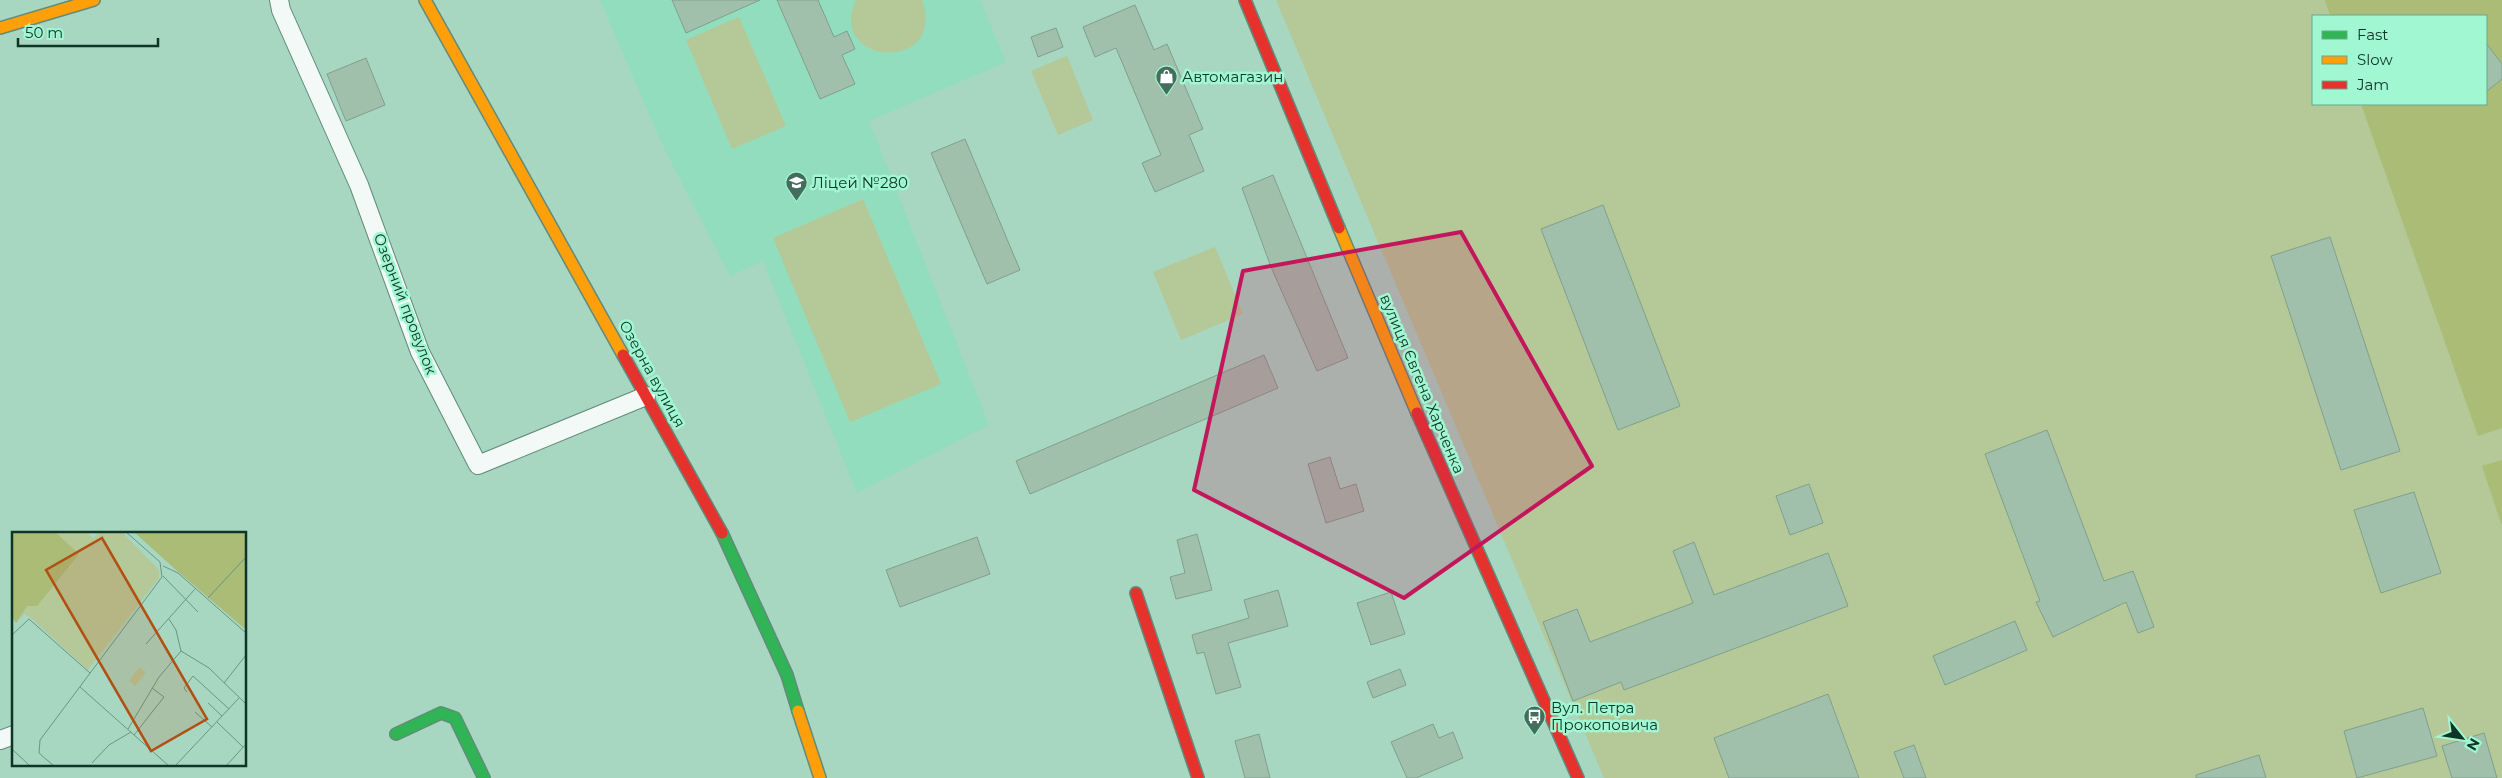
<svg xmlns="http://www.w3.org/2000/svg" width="2502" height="778" font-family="Montserrat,sans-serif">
  <rect width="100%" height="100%" fill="#a7d6c1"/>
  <!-- built -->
  <path fill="#92ddbd" d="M600 0H980L1006 62 869 121 989 425 857 493 763 261 730 276 661 142Z"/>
  <!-- green -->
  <path fill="#b5c897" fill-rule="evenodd" d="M856 0H922C947 75 826 65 856 0Z
    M1276 0H2502V778H1604ZM2313 16H2486V104H2313Z
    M739 17 786 126 732 149 686 40Z
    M1067 56 1093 120 1058 135 1031 71Z
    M863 199 941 384 850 422 773 238Z
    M1215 247 1243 314 1181 340 1153 272Z"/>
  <!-- forest -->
  <path fill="#abbc77" d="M2325 0H2502V428L2478 436 2361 104H2486V16H2330Z
    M2502 460V526L2482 466Z"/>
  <!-- building -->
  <path fill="#a0c0ac" stroke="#7fa08c" d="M672 0H760L686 33Z
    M777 0H818L834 37 847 31 855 49 842 55 855 84 820 99Z
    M1135 5 1154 50 1167 44 1203 129 1189 135 1204 171 1155 192 1142 163 1161 155 1116 48 1095 57 1083 27Z
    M1056 28 1063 47 1038 57 1031 37Z
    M2486 43 2502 64V79L2486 92Z
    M366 58 385 105 346 121 327 74Z
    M965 139 1020 270 987 284 931 153Z
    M1273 175 1348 358 1317 371 1271 267 1242 188Z
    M1603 205 1680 406 1618 430 1541 229Z
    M2330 237 2400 451 2341 470 2271 256Z
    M1264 355 1278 388 1030 494 1016 461Z
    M2047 430 2104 581 2133 571 2154 627 2138 633 2126 602 2053 637 2036 602 2040 601 1985 454Z
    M1330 457 1340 489 1356 484 1364 511 1326 523 1308 464Z
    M1809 484 1823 523 1790 535 1776 496Z
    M2414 492 2441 573 2381 593 2354 510Z
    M1197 534 1212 590 1176 599 1170 577 1185 573 1177 540Z
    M977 537 990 574 900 607 886 570Z
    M1694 542 1714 595 1828 553 1848 606 1624 690 1621 682 1573 701 1543 622 1577 609 1590 642 1693 603 1673 551Z
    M1278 590 1288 626 1228 643 1241 687 1216 694 1204 652 1197 654 1192 635 1249 618 1244 600Z
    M1391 592 1405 634 1371 645 1357 603Z
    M2015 621 2027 650 1945 685 1933 656Z
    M1400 669 1406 685 1373 698 1367 682Z
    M1828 694 1859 778H1729L1714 738Z
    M2423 708 2437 756 2357 778 2344 731Z
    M1433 724 1439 738 1453 732 1463 758 1416 778H1407L1391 742Z
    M2484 733 2497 778H2452L2442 746Z
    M1259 734 1270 778H1245L1235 741Z
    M1914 745 1926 778H1904L1894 752Z
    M2259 755 2266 778H2196V775Z"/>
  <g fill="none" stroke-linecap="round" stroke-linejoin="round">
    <defs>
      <path id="street" d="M279 0 281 10 359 185 420 352 478 465 646 396
        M0 740 14 735"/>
      <path id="fast" d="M722 533 787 675 798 711
        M396 734 441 713 455 718 484 778"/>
      <path id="slow" d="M425 0 623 355
        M0 28 94 0
        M1339 228 1417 413
        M798 711 820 778"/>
      <path id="jam" d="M1245 0 1339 228
        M623 355 722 533
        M1417 413 1578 778
        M1136 593 1198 778"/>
    </defs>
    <!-- street casing -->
    <use href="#street" stroke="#618b7b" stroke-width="20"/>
    <!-- fast casing -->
    <use href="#fast" stroke="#618b7b" stroke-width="14"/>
    <!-- slow casing -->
    <use href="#slow" stroke="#618b7b" stroke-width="14"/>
    <!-- jam casing -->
    <use href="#jam" stroke="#618b7b" stroke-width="14"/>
    <!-- street -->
    <use href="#street" stroke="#f2f9f6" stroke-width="18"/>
    <!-- fast -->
    <use href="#fast" stroke="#30b455" stroke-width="11"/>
    <!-- slow -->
    <use href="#slow" stroke="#ff9f0a" stroke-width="11"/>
    <!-- jam -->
    <use href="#jam" stroke="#e5322d" stroke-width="11"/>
  </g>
  <!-- marked area -->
  <path fill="#c2185b" fill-opacity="0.2" stroke="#c2185b" stroke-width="4" stroke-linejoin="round" d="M1461 232 1592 466 1404 598 1194 490 1243 271Z"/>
  <!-- icons -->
  <defs>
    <symbol id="shop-pin" viewBox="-11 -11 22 30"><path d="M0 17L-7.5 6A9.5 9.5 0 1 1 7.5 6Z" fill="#446d5d" stroke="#a0f7d1"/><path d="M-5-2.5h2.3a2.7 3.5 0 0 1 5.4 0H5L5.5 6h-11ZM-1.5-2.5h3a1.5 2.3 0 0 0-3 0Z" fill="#fff"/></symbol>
    <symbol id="school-pin" viewBox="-11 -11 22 30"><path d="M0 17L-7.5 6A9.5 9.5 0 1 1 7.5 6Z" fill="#446d5d" stroke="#a0f7d1"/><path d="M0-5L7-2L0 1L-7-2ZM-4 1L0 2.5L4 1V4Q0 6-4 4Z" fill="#fff"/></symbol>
    <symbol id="bus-pin" viewBox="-11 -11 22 30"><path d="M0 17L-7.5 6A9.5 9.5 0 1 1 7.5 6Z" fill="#446d5d" stroke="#a0f7d1"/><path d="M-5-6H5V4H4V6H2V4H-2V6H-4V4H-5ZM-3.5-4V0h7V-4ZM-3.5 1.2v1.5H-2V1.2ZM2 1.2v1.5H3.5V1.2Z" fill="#fff"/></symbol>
  </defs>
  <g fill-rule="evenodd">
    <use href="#shop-pin" x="1154" y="64" width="25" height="34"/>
    <use href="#school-pin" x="784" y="170" width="25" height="34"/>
    <use href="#bus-pin" x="1522" y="704" width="25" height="34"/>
  </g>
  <g text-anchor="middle" stroke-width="5" stroke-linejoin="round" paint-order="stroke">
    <!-- poi labels -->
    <g font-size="15" fill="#0f3527" stroke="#a0f7d1" text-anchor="start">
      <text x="1182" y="82">Автомагазин</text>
      <text x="812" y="188">Ліцей №280</text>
      <text x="1551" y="713">Вул. Петра<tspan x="1551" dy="17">Прокоповича</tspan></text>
    </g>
    <!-- street labels -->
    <g font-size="15" fill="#0f3527" stroke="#a0f7d1">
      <text transform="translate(405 304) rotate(69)" y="5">Озерний провулок</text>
      <text transform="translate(652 374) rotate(61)" y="5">Озерна вулиця</text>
      <text transform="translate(1422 384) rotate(67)" y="5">вулиця Євгена Харченка</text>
    </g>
  </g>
  <!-- overview -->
  <g transform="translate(12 532)">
    <rect width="234" height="234" fill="#a7d6c1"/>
    <path d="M0 0H73L81 6 88 0H110L147 38V46L76 138 19 86 12 82 4 91ZM127 135 134 140 123 154 117 149Z" fill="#b5c897"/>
    <path d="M0 0H43L67 22 25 74H15L4 91 0 85ZM122 0H234V98L163 37Z" fill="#abbc77"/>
    <path fill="none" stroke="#6a9683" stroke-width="1" d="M151 34 166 41 234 101M151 44 186 80M196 66 234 25M0 103 17 87 78 141M134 112 183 57M169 119 197 136 234 172M212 151 234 123M68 155 157 234M175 160 172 156 181 144 217 177M196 171 210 184M183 180 200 195M205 190 231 215M116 197 147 145 169 119 164 98 157 87M122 203 152 165 140 156M0 217 18 234M80 231 97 213 119 200M42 234 27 221 28 208 150 45 148 30 114 0M163 234 227 166M214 234 234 212"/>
    <path fill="#b25013" fill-opacity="0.15" stroke="#b25013" stroke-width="2.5" d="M90 6 195 187 139 219 34 38Z"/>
    <rect width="234" height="234" fill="none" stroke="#0f3527" stroke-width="2.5"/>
  </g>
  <!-- legend -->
  <rect x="2312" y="15" width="175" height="90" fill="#a0f7d1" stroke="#66a98d"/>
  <rect x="2322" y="31" width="25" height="8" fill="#30b455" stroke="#66a98d"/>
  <text x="2357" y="40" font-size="15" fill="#0f3527">Fast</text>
  <rect x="2322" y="56" width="25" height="8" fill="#ff9f0a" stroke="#66a98d"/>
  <text x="2357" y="65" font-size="15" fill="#0f3527">Slow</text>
  <rect x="2322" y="81" width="25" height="8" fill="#e5322d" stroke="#66a98d"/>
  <text x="2357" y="90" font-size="15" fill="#0f3527">Jam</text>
  <!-- north arrow -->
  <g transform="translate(2462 738) rotate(120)" stroke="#a0f7d1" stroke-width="4" paint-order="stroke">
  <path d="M0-4L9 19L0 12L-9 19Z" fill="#0f3527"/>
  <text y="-8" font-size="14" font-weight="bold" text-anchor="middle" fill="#0f3527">N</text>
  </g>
  <!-- scale -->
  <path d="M18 38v8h140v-8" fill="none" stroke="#0f3527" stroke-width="2.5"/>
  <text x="25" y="38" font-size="15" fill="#0f3527" stroke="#a0f7d1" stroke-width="4" paint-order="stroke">50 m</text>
</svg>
